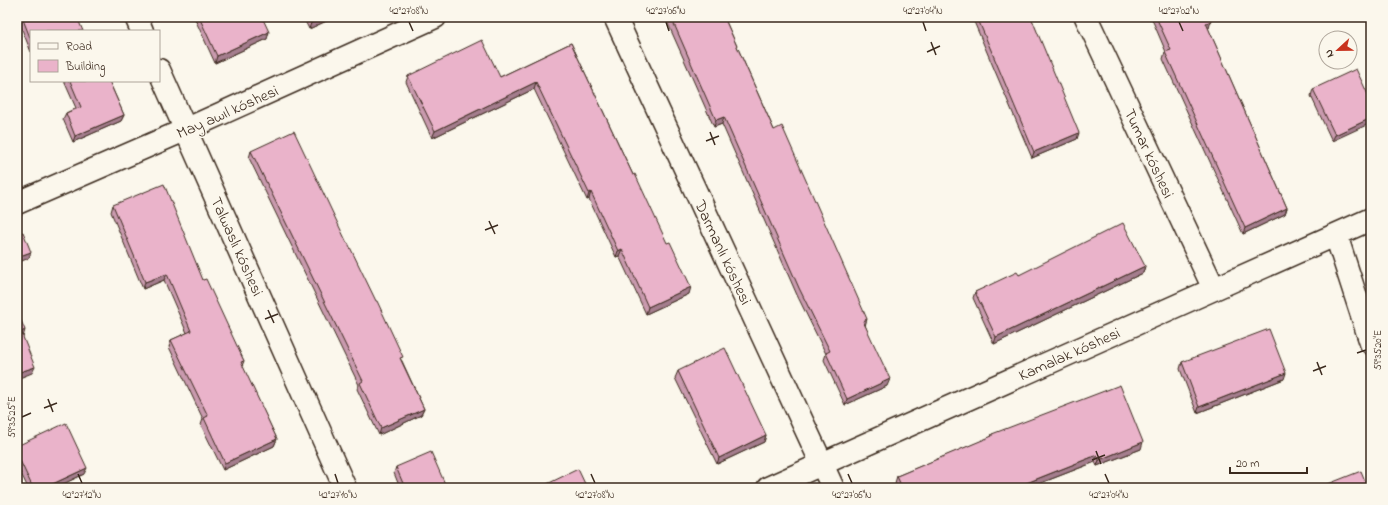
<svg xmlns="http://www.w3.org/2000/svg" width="1388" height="505" font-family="'Indie Flower',sans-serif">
  <rect width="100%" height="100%" fill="#fbf7ec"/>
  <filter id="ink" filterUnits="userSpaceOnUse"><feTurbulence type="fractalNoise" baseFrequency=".025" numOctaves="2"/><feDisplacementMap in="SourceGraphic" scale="8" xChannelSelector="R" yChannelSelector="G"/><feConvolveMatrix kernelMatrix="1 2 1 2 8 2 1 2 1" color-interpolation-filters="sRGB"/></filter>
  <g filter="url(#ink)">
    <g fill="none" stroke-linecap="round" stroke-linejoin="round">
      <defs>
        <path id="street" d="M136 17 142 31
          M615 17 833 488
          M1086 17 1214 289
          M159 70 345 488
          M17 203 187 129 435 17
          M1336 235 1371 343
          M768 488 1371 219"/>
      </defs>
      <!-- street casing -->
      <use href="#street" stroke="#3b2a1e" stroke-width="25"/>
      <!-- street -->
      <use href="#street" stroke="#fbf7ec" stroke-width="22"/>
    </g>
    <!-- wall -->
    <path fill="#c99aae" stroke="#3b2a1e" d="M17 17H77L31 31V52Z
      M194 17H262L267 39 215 63Z
      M303 17H335L309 29Z
      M665 17H724L774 130 865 325 887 386 845 405 824 360 826 354 797 295 722 124 714 127Z
      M972 17H1031L1077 139 1032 158Z
      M1151 17H1210L1209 28H1208L1287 208 1285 214 1243 234 1163 59 1165 52H1166Z
      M571 43 689 294 646 314 619 256 616 257 589 199 587 200 534 89 432 138 406 82 408 76 500 77Z
      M64 81H109L124 115 121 121 73 142 63 119 66 113 76 108Z
      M1313 89 1371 101 1332 141 1311 96Z
      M251 151 402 361 424 409 421 415 379 435 357 389 359 385 249 158Z
      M113 205 203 280 244 361 242 366 277 439 274 446 223 470 201 425 203 419 169 347 171 340 187 333 164 280 143 289 111 212Z
      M1145 266 1143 273 994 344 973 298 975 292 1019 275Z
      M1182 362 1284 379 1197 413 1180 369Z
      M678 371 766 435 764 442 717 464 675 378Z
      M992 434 1141 449 1097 466 1095 462 1028 488H897L895 483 897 476 991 437Z
      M17 446 84 474 55 488H28L17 465Z
      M396 467 445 484 444 488H400L394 473Z"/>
    <!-- shaded-wall -->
    <path fill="#a47d8d" stroke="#3b2a1e" d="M324 17H335L309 29 311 23Z
      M1211 21 1209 28 1204 30 1206 23Z
      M269 32 267 39 215 63 217 56Z
      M536 82 534 89 432 138 435 131Z
      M124 115 121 121 73 142 75 136Z
      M724 117 722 124 714 127 716 120Z
      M1371 118V123L1332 141 1335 135Z
      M1079 133 1077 139 1032 158 1034 152Z
      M591 192 589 199 587 200 589 193Z
      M1287 208 1285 214 1243 234 1245 228Z
      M622 249 619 256 616 257 618 251Z
      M31 252 29 258 17 263V257Z
      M1145 266 1143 273 994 344 996 337Z
      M167 274 164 280 143 289 145 282Z
      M691 287 689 294 646 314 648 307Z
      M867 319 865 326 863 321Z
      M25 330 23 337 21 332Z
      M35 367 32 373 17 379V373Z
      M1286 373 1284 379 1197 413 1199 407Z
      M890 379 887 386 845 405 847 399Z
      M424 409 421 415 379 435 381 428Z
      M766 435 764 442 717 464 719 458Z
      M277 439 274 446 223 470 225 463Z
      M1143 442 1141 449 1097 466 1099 460Z
      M1097 455 1095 462 1028 488H1014Z
      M87 468 84 474 55 488H44Z
      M445 484 444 488H436Z"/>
    <!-- building -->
    <path fill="#eab3ca" stroke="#3b2a1e" d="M22 17H77L83 31H31V40Z
      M199 17H262L269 32 217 56Z
      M309 17H324L311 23Z
      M671 17H724L774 130 782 126 867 319 863 321 890 379 847 399 826 353 830 351 799 288 724 117 716 120Z
      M977 17H1031L1079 133 1034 152Z
      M1156 17H1210L1211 21 1206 23 1287 208 1245 228 1165 52 1171 50Z
      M482 40 500 77 571 43 633 175 635 174 667 243 670 242 691 287 648 307 622 249 618 251 591 192 589 193 536 82 435 131 408 76Z
      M1356 69 1371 101V118L1335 135 1313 89Z
      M70 81H109L124 115 75 136 66 113 81 107Z
      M294 131 347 243H348L376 301H377L403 357 400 358 424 409 381 428 360 383 363 381 251 151Z
      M164 184 203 280 206 279 244 361 241 362 277 439 225 463 204 418 208 416 171 340 191 331 167 274 145 282 113 205Z
      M1123 223 1145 266 996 337 975 292 1017 272 1019 275Z
      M23 232 31 252 17 257V234Z
      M17 311 25 330 21 332 35 367 17 373Z
      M1269 329 1286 373 1199 407 1182 362Z
      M725 348 766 435 719 458 678 371Z
      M1120 385 1143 442 1099 460 1097 455 1014 488H902L897 476 992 436V434Z
      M66 423 87 468 44 488H33L17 454V446Z
      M431 452 445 484 436 488H405L396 467Z
      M578 469 587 488H539Z
      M1361 471 1368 488H1318Z"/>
  </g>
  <!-- ticks -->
  <path fill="none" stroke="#3b2a1e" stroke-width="1.5" d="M409 22 413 31M666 22 669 31M923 22 926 31M1179 22 1183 31M931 42 936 55M927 52 940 46M710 132 715 145M706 141 719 136M489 221 495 234M485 230 498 225M268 310 274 323M265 319 278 314M1357 353 1366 350M1317 362 1322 375M1313 371 1326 366M48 399 53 412M44 408 57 403M22 417 31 413M1096 451 1101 464M1092 460 1105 455M78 474 82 483M335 474 338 483M591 474 595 483M848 474 852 483M1105 474 1109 483"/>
  <g text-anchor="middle" stroke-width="3" stroke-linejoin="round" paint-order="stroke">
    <!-- street labels -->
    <g font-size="16" fill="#3b2a1e" stroke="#fbf7ec">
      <text transform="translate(227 111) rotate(-24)" y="6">May awıl kóshesi</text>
      <text transform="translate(1150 153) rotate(65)" y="6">Tumar kóshesi</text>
      <text transform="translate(238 246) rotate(66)" y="6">Talwaslı kóshesi</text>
      <text transform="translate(724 252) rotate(65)" y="6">Darmanlı kóshesi</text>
      <text transform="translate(1069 353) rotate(-24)" y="6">Kamalak kóshesi</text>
    </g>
  </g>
  <!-- margin -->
  <rect width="1388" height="505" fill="none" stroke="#fbf7ec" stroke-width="44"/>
  <!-- legend -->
  <rect x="30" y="30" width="130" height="52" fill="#fbf7ec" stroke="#aea59a"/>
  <rect x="38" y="43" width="20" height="6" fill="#fbf7ec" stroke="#aea59a"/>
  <text x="66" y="50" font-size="12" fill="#3b2a1e">Road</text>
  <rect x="38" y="60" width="20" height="12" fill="#eab3ca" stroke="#aea59a"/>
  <text x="66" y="70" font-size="12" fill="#3b2a1e">Building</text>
  <!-- north arrow -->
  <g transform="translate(1338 50) rotate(248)"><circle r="19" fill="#fbf7ec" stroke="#aea59a"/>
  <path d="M0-3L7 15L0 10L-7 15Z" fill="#c8321e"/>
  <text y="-6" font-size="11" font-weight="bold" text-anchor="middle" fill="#3b2a1e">N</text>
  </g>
  <!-- scale -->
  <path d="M1230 467v6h77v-6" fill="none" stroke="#3b2a1e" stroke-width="2"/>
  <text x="1236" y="467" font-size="12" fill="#3b2a1e" stroke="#fbf7ec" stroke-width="3" paint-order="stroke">20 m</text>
  <rect x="22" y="22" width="1344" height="461" fill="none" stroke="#3b2a1e" stroke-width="1.5"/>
  <g font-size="10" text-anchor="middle" fill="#3b2a1e">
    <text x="409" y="14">42°27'08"N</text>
    <text x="666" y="14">42°27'06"N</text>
    <text x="923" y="14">42°27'04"N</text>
    <text x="1179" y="14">42°27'02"N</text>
    <text transform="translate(1377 350) rotate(-90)" y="4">59°35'20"E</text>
    <text transform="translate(11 417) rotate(-90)" y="4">59°35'25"E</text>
    <text x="82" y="498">42°27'12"N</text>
    <text x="338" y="498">42°27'10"N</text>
    <text x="595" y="498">42°27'08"N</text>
    <text x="852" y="498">42°27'06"N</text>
    <text x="1109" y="498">42°27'04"N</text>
  </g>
</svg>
